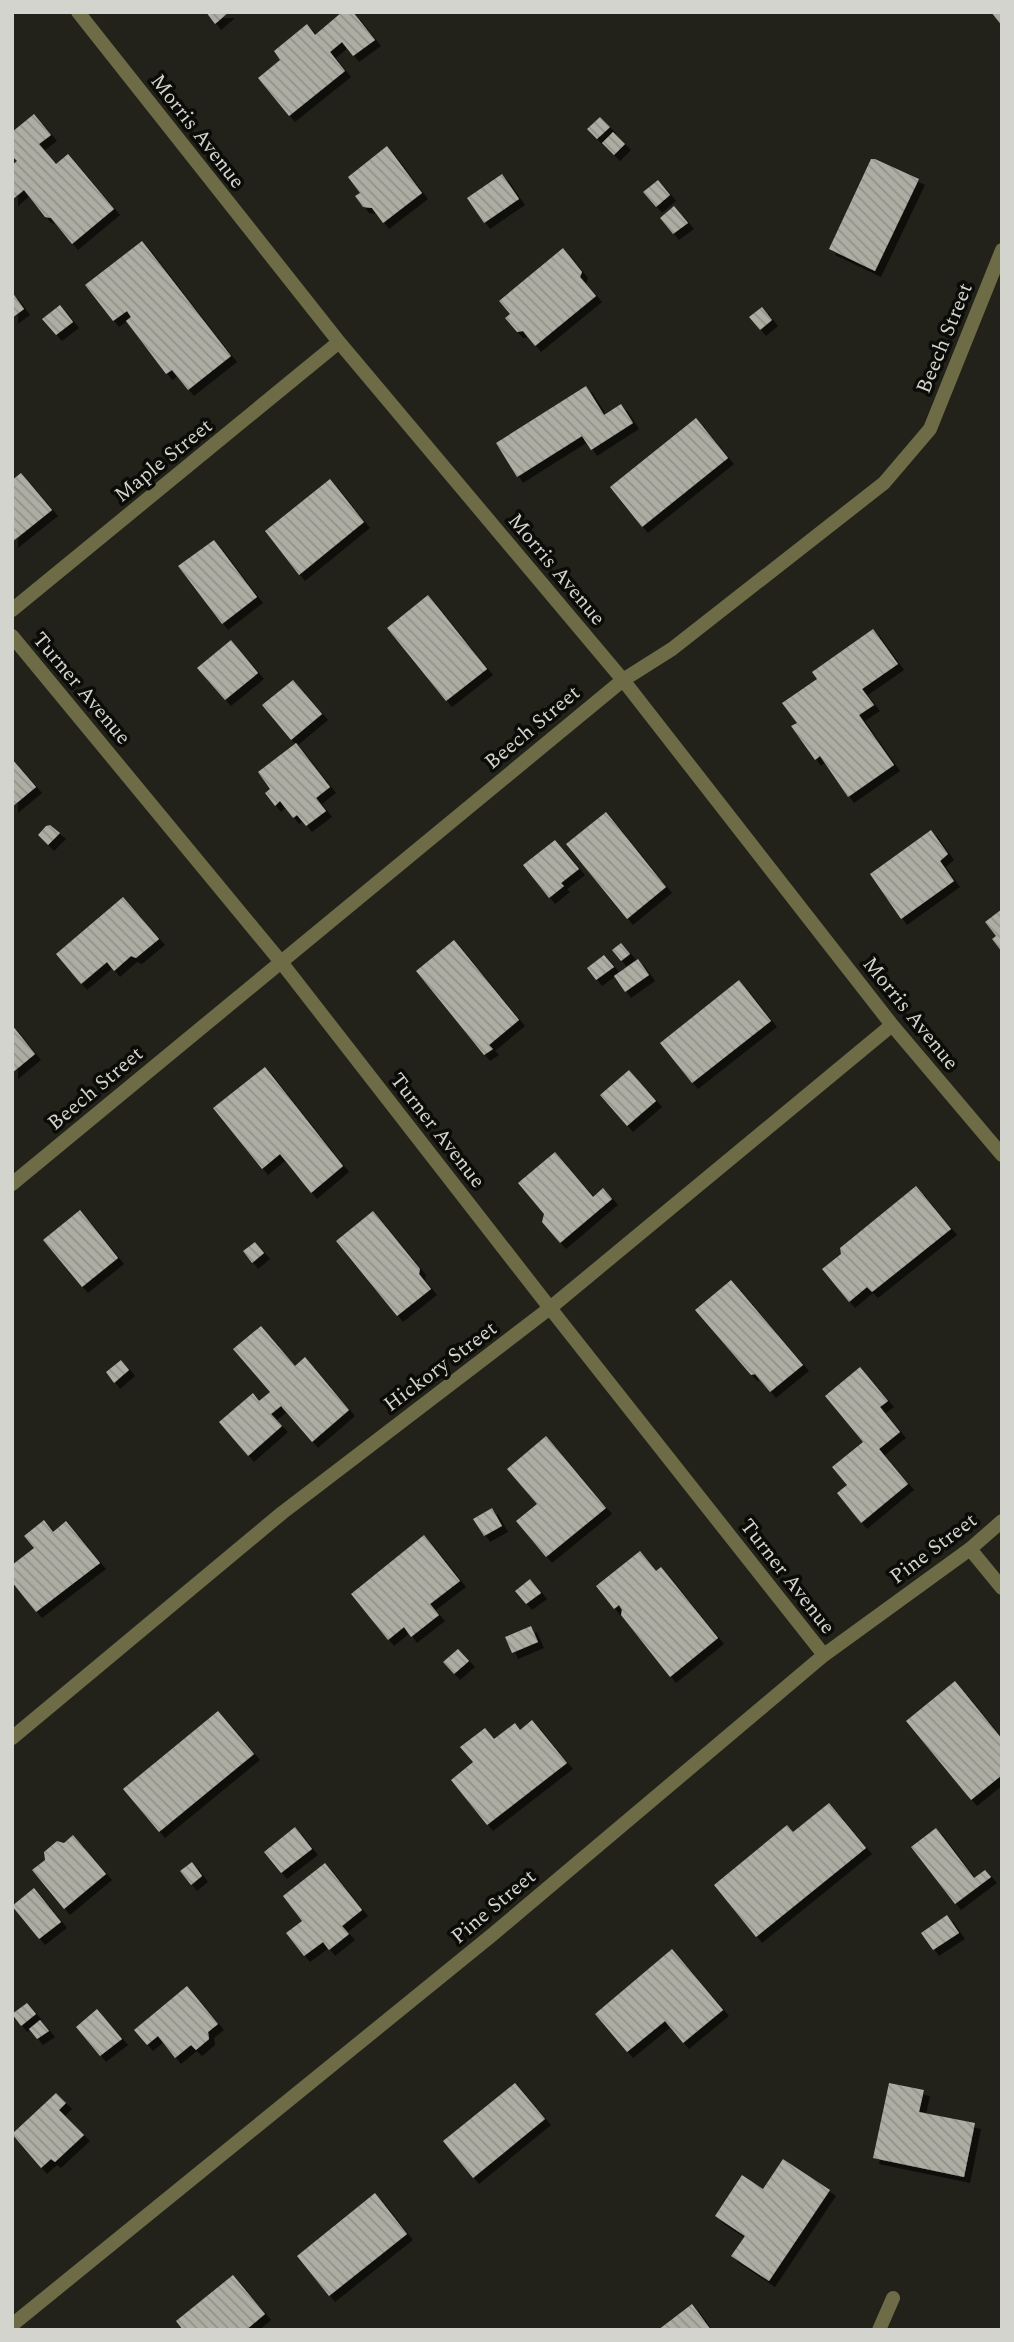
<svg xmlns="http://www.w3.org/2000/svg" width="1014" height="2342" font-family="Spectral,serif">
  <defs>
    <pattern id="building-back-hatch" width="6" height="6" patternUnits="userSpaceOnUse" patternTransform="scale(1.75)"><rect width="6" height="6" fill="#adada3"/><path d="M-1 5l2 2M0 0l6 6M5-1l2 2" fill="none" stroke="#92928a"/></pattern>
    <filter id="shadow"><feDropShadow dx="6" dy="6" stdDeviation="0" flood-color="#0009"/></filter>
  </defs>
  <rect width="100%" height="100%" fill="#22221a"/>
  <!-- building -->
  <path fill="url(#building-back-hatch)" filter="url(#shadow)" d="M206 12H229L215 24Z
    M342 12H353L375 40 353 56 342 42 330 52 345 71 289 116 258 78 280 60 274 51 307 24 315 35Z
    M991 12H1002V26Z
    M34 114 51 135 39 144 56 164 68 154 114 209 72 244 51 218 45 217 24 190 12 200V165L17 161 12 156V132Z
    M600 117 610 127 597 139 587 129Z
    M613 132 625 144 614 155 602 143Z
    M387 146 422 193 383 223 372 208 363 207 355 196 360 193 348 177Z
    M871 159H875L919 179 875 271 829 249Z
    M502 174 519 199 484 223 467 198Z
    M658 180 670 195 656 207 643 192Z
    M674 206 688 223 673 234 660 218Z
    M142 241 231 356 188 390 172 370 166 374 126 321 131 317 127 311 113 321 85 285Z
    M563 248 582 272 580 277 596 296 535 346 523 331 517 332 505 318 510 314 499 301Z
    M12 292 24 309 12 318Z
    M60 305 73 322 56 335 42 319Z
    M762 307 772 320 760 330 749 317Z
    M586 386 604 415 621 404 633 423 591 450 582 436 517 477 496 443Z
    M696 418 728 458 642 527 610 487Z
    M21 473 52 510 12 542V480Z
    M330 479 364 522 299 575 265 531Z
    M214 540 257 597 222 624 178 566Z
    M428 595 487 669 446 701 387 628Z
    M873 629 898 664 862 689 874 705 859 715 894 765 848 797 820 756 815 760 791 726 797 723 782 703 817 679 812 672Z
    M231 640 258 673 225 700 197 668Z
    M293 680 322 714 291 740 262 705Z
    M296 743 330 787 316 798 326 811 306 826 297 815 293 818 280 801 275 806 265 793 270 789 258 772Z
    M12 759 36 787 12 807Z
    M606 812 666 887 627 919 566 844Z
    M50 825 60 833 48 845 38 835 46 826Z
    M931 830 948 854 940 861 954 881 901 919 870 874Z
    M555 840 579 869 561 883 564 886 549 898 523 865Z
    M123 897 159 939 136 958 131 956 114 971 107 962 81 984 56 954Z
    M1002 909V952L992 939 996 936 985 922Z
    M454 940 519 1020 489 1045 493 1049 484 1055 416 971Z
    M621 943 630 954 621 961 612 950Z
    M604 955 614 967 596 980 587 968Z
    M638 959 649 975 625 992 614 976Z
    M739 980 771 1021 692 1083 660 1043Z
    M12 1025 35 1054 12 1073Z
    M265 1067 343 1166 311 1193 280 1154 262 1169 213 1108Z
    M629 1070 656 1101 627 1126 600 1095Z
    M555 1152 593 1197 603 1188 612 1199 560 1243 542 1222 544 1214 518 1183Z
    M916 1186 951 1229 872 1292 867 1287 849 1302 822 1269 841 1254 840 1248Z
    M80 1210 118 1258 82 1287 43 1240Z
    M373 1211 420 1269 419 1274 431 1289 397 1316 336 1241Z
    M255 1242 264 1253 252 1263 243 1251Z
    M731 1280 803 1365 770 1392 755 1374 751 1375 695 1310Z
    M261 1326 295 1366 305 1357 349 1410 312 1442 281 1406 271 1414 282 1426 248 1456 219 1422 253 1393 259 1401 270 1392 233 1349Z
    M121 1360 129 1370 114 1383 106 1372Z
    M860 1367 888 1401 880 1407 900 1432 879 1449 908 1484 861 1523 837 1493 847 1485 832 1467 863 1442 825 1396Z
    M546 1436 606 1508 546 1557 516 1521 537 1504 507 1469Z
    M492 1508 502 1526 484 1536 473 1519Z
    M44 1520 53 1532 66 1521 100 1563 36 1612 12 1582V1565L34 1548 24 1536Z
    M424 1535 460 1581 430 1604 439 1615 411 1637 404 1627 388 1640 351 1594Z
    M640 1551 656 1571 661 1567 718 1638 670 1677 621 1615 622 1610 619 1605 614 1609 596 1586Z
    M530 1579 541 1593 526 1604 515 1591Z
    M531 1626 538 1642 512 1653 505 1637Z
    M458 1649 469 1661 454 1674 443 1662Z
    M955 1681 1002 1739V1775L971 1800 906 1721Z
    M218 1711 254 1754 159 1832 123 1789Z
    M532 1720 567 1763 487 1825 451 1780 473 1762 460 1747 485 1728 494 1739 515 1723 520 1730Z
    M829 1803 866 1848 756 1937 714 1885 787 1825 793 1832Z
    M295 1827 312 1849 281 1873 264 1852Z
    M936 1828 974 1878 985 1870 991 1877 955 1904 911 1847Z
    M73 1835 106 1874 64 1909 32 1870 45 1860 44 1852 57 1841 64 1843Z
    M192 1862 202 1876 191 1885 180 1871Z
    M325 1863 362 1910 342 1926 349 1934 329 1950 323 1942 304 1956 286 1933 302 1921 283 1896Z
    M34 1888 61 1922 39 1939 12 1906Z
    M947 1915 959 1933 933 1950 921 1933Z
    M672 1949 723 2010 683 2043 665 2021 627 2052 595 2014Z
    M187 1986 218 2024 208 2032 209 2039 196 2050 191 2045 175 2058 158 2036 147 2045 134 2030Z
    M27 2003 36 2014 21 2026 12 2014Z
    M97 2009 122 2039 100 2056 76 2027Z
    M40 2020 49 2031 37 2039 29 2029Z
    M515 2083 545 2119 473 2178 443 2141Z
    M889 2083 924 2090 919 2112 975 2123 964 2177 873 2158Z
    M56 2093 66 2103 59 2110 84 2135 55 2162 51 2159 41 2168 12 2134Z
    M783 2159 830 2190 769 2281 731 2256 745 2236 715 2216 742 2175 763 2189Z
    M375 2193 407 2234 329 2296 297 2256Z
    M233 2275 265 2314 246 2330H183L176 2321Z
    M692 2304 711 2330H658Z"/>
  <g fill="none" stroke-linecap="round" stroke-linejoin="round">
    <!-- minor -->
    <path stroke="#6d6c46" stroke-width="14" d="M78 12 339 342 623 680 892 1025 1002 1155
      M12 610 339 342
      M12 636 281 962 550 1308 824 1655
      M12 1184 623 680 672 649 884 483 930 429 1002 250
      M970 1549 1002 1588
      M12 1738 282 1513 550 1308 892 1025
      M12 2325 492 1935 824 1655 970 1549 1002 1521
      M879 2330 893 2298"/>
  </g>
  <g text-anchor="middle" stroke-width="7" stroke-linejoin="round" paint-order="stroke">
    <!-- street labels -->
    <g font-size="21" fill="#d4d4cf" stroke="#0b0b08">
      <text transform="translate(198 131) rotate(52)" y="7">Morris Avenue</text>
      <text transform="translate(944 338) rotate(-68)" y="7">Beech Street</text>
      <text transform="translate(163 460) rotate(-39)" y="7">Maple Street</text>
      <text transform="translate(557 569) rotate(50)" y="7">Morris Avenue</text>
      <text transform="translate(82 688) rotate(50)" y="7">Turner Avenue</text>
      <text transform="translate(532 727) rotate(-40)" y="7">Beech Street</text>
      <text transform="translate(911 1013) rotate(51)" y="7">Morris Avenue</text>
      <text transform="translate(95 1088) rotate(-40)" y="7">Beech Street</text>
      <text transform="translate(438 1130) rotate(52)" y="7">Turner Avenue</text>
      <text transform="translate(440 1366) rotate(-37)" y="7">Hickory Street</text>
      <text transform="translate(933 1548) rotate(-37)" y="7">Pine Street</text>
      <text transform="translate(788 1576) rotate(52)" y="7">Turner Avenue</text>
      <text transform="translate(493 1906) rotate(-40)" y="7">Pine Street</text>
    </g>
  </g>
  <!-- border -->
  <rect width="1014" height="2342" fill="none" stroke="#d4d4cf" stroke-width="28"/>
</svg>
